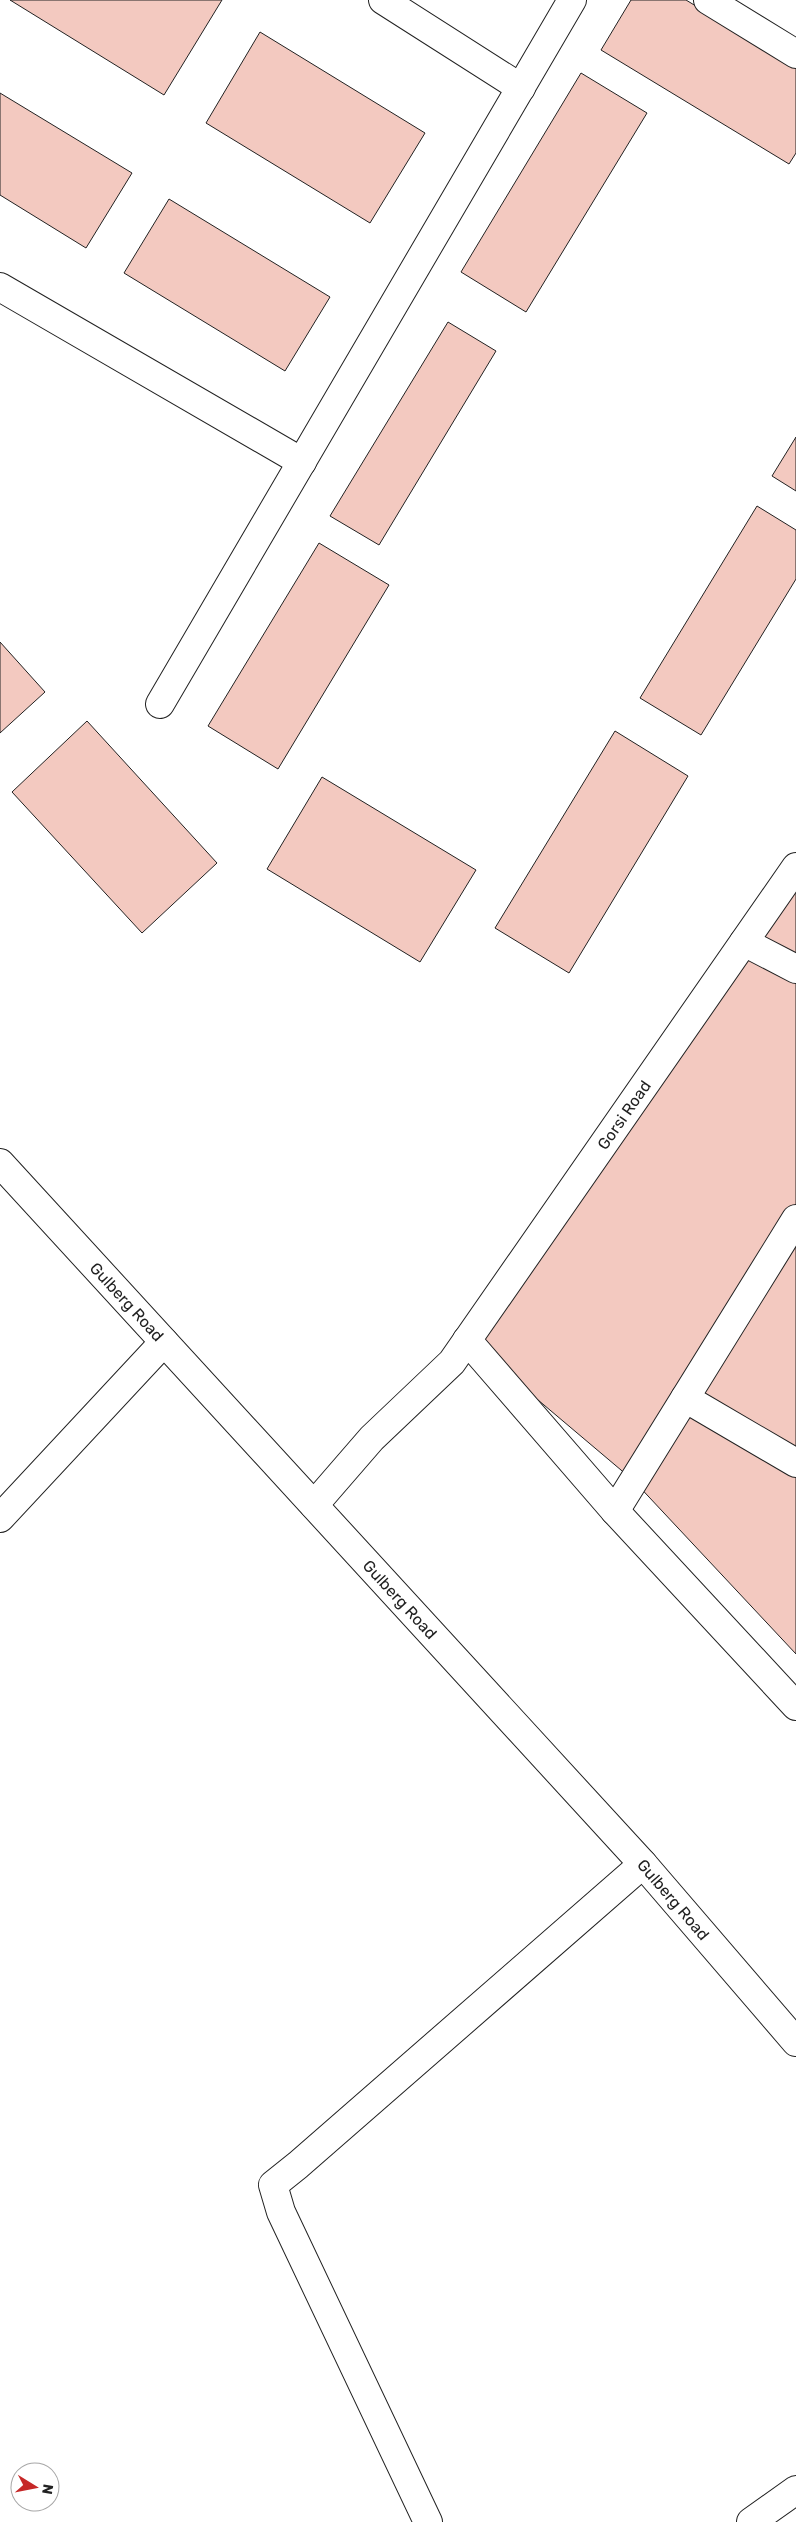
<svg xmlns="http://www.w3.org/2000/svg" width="796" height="2522" font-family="Rubik,sans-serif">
  <rect width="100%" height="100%" fill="#fff"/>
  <!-- building -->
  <path fill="#f3c9c0" stroke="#222" d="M10 0H222L164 95Z
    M631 0H686L796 67V153L789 164 601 50Z
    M260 32 425 133 370 223 206 123Z
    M581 73 647 113 526 312 461 272Z
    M0 93 132 173 86 248 0 195Z
    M169 199 330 297 285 371 124 273Z
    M448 322 496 351 379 545 330 516Z
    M796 437V491L772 476Z
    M757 506 796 530V579L701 735 640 698Z
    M319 543 389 585 278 769 208 726Z
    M0 642 45 692 0 733Z
    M87 721 217 863 142 933 12 792Z
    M615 731 688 776 569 973 495 928Z
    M322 777 476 870 420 962 267 869Z
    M796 867V1654L634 1481 467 1340Z"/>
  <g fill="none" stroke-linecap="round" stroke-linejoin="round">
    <defs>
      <g id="minor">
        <path d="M383 0 521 88"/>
        <path d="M0 287 302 462"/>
        <path d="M160 704 572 0"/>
        <path d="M744 942 796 969"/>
        <path d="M467 1340 615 1511 796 1706"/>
        <path d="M685 1398 796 1463"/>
        <path id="s1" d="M314 1505 372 1438 452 1362 796 867"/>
        <path d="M615 1511 796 1219"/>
        <path d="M0 1518 164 1342"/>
        <path d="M428 2522 281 2212 273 2185 298 2165 643 1864"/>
        <path d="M751 2522 796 2490"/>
      </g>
      <g id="tertiary">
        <path id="s2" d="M0 1163 643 1864 796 2042"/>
      </g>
      <path id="primary" d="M708 0 796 54"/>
    </defs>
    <!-- minor casing -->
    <use href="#minor" stroke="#222" stroke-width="30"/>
    <!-- tertiary casing -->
    <use href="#tertiary" stroke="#222" stroke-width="30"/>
    <!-- primary casing -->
    <use href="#primary" stroke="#222" stroke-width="30"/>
    <!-- minor -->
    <use href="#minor" stroke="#fff" stroke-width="28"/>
    <!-- tertiary -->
    <use href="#tertiary" stroke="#fff" stroke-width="28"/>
    <!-- primary -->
    <use href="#primary" stroke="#fff" stroke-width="28"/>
  </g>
  <g text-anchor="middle" stroke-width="4" stroke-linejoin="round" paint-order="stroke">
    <!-- street labels -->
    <g font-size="16" fill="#222" stroke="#fff">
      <text dy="6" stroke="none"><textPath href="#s1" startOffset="500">Gorsi Road</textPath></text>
      <text dy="6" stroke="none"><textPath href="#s2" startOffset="188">Gulberg Road</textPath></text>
      <text dy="6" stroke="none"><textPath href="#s2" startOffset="592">Gulberg Road</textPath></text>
      <text dy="6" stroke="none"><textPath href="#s2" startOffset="998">Gulberg Road</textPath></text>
    </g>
  </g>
  <!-- north arrow -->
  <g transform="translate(35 2487) rotate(100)"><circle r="24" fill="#ffffff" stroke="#a7a7a7"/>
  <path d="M0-4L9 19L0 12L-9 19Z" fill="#c62828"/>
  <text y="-8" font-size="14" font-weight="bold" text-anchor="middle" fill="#222222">N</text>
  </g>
</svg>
